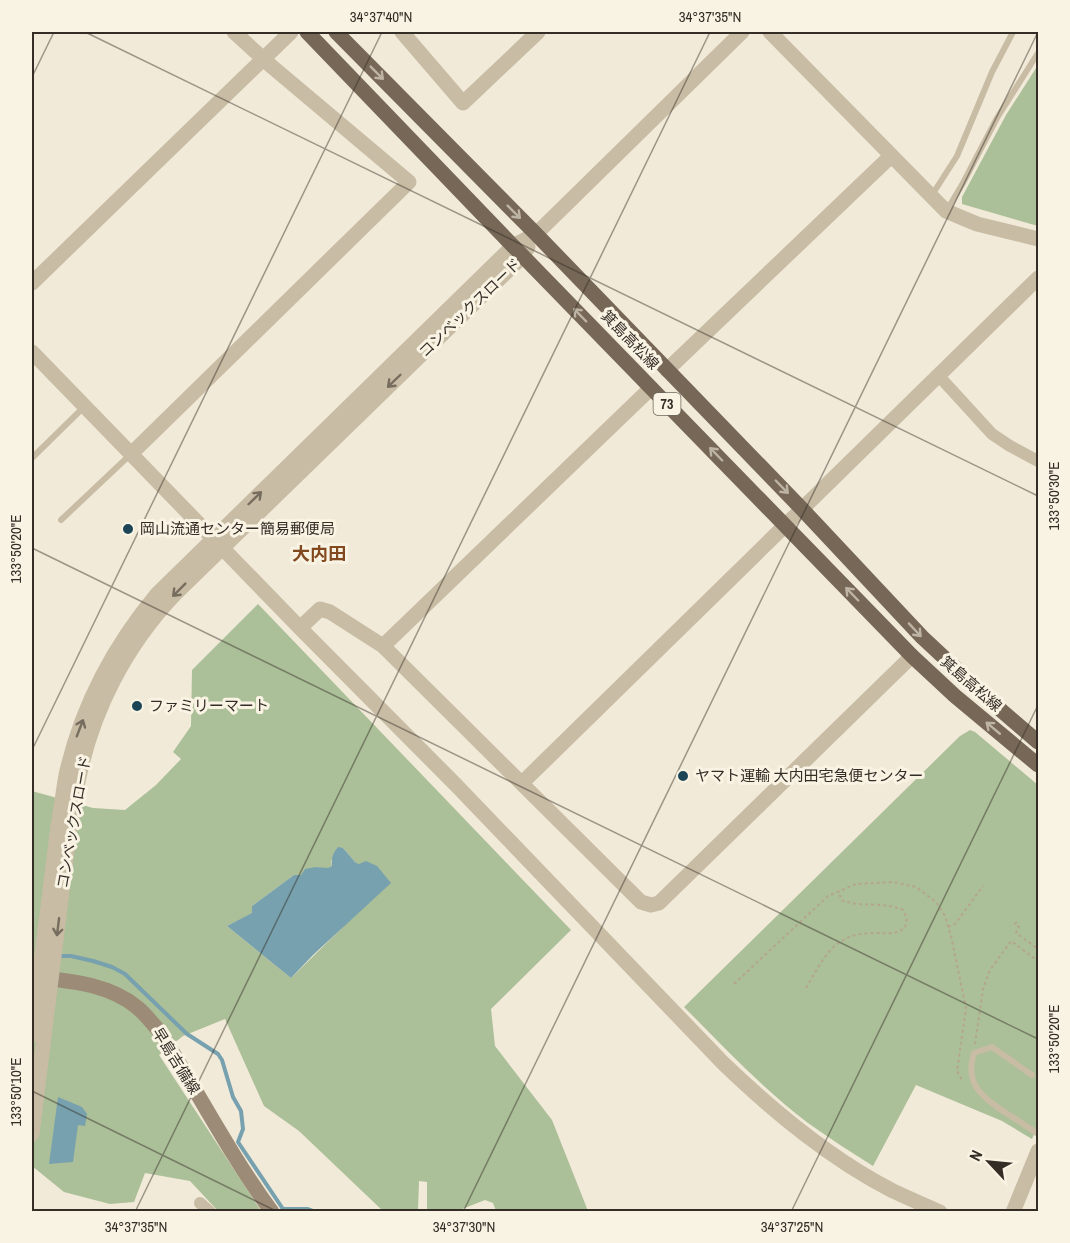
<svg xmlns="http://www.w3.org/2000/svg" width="1070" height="1243" font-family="'Archivo Narrow','Noto Sans JP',sans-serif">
  <rect width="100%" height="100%" fill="#f1ead8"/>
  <!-- green -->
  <path fill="#abbf98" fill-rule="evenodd" d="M1038 65V226L962 204V197L1006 115Z
    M258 604 571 930 491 1009 495 1046 552 1120 588 1211H496L493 1203 485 1200 457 1211H427V1182L419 1181 418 1211H383L299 1131 264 1106 225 1019 183 1036 159 1055 261 1211H218L190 1181 145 1173 134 1202 110 1204 64 1192 32 1166V791L93 808 125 810 156 785 181 759 173 752 191 726 192 670ZM343 848 355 862 359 864 344 926 291 978 227 926 253 913 252 906 294 875H301L316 867 328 869 332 866 331 861Z
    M970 730 975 732 1038 785V1125L1032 1139 1002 1121 916 1085 873 1166C851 1152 829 1138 808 1123 763 1089 724 1047 684 1007L960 736Z"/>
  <!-- water -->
  <path fill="#77a1ae" d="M338 847 343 848 355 862 359 864 366 861 377 866 391 883 313 955 291 978 227 926 252 913V906L294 875H301L305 869 316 867 328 868 332 866C331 858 333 853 338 847Z
    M58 1097 82 1107 87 1114 85 1126 78 1125 73 1162 49 1164Z"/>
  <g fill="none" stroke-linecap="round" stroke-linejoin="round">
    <!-- stream -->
    <path stroke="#77a1ae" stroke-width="4" d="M58 956H71L93 961 112 967 125 974 187 1034 218 1054 222 1060 233 1097 241 1111 243 1129 238 1142 283 1209H308L316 1212"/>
    <!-- path -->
    <path stroke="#b4a68e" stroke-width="2" stroke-dasharray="3 3" stroke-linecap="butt" d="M1017 922 1015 924 1019 927 1016 933 1038 949
      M948 927 955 924 983 886
      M734 984 828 896 856 884 893 882 916 887 936 902 945 916 951 936 966 1008 957 1071 963 1082
      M806 988C824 958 833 933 874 933 886 933 894 935 905 928L907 919 903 910C884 901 861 908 841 900L839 891
      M975 1044 983 989 990 970 1011 941 1038 961"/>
    <!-- service -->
    <path stroke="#c8bca4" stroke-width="6" d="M932 195 957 156 992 72 1013 32
      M947 210 963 183 997 118 1038 53
      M32 458 85 406
      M61 520 131 454
      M1032 1075 992 1047 974 1053C964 1084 983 1098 1006 1113 1017 1120 1028 1127 1038 1134"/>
    <!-- minor -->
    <path stroke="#c8bca4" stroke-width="12" d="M938 375 992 434 1010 446 1038 461
      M200 1203 210 1212"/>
    <!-- tertiary -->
    <path stroke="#c8bca4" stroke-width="15" d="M402 32 463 103 538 32
      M770 32 946 211 977 224 1038 239
      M32 283 291 32
      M32 352 300 628 456 785 723 1063C774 1112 830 1159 893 1191 908 1198 924 1205 940 1212
      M667 370 891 156
      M131 454 409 182 270 65 234 32
      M300 628 320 609 330 612 383 646 641 902 651 905 659 903 912 656
      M383 646 651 388
      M522 783 1038 278
      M58 826C61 809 63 792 66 775 81 708 113 647 157 594L513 246 536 234 742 32
      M70 827C73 812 75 797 78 782 92 711 126 645 176 593L523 256 528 247
      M32 1134 38 1085
      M1013 1212 1038 1151"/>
    <!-- secondary -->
    <path stroke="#9c8b76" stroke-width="15" d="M32 977C68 981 108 983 138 1008 146 1015 153 1024 160 1032 198 1092 230 1155 272 1212"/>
    <!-- primary -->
    <path stroke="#766757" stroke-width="15" d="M307 32 513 246 912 656 955 696 1038 765
      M336 32 536 234 802 509 922 637 995 705 1038 742"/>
    <!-- tertiary-bridge -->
    <path stroke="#c8bca4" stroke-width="15" d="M32 1035 58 826
      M38 1085 70 827"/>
  </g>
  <!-- one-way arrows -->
  <defs><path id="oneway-shaft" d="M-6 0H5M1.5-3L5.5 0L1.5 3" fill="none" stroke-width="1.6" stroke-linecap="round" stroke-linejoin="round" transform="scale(1.5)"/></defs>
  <g stroke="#beb4a5">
    <use href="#oneway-shaft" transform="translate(377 73) rotate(45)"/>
    <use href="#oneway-shaft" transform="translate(514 212) rotate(45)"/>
    <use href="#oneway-shaft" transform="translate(580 315) rotate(-134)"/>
    <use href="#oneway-shaft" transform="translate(716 454) rotate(-134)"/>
    <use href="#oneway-shaft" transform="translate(782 487) rotate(46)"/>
    <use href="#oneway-shaft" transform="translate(852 594) rotate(-134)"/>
    <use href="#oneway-shaft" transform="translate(915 630) rotate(47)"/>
    <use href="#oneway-shaft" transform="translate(993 728) rotate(-140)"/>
  </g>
  <g stroke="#776d5f">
    <use href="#oneway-shaft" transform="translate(394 381) rotate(136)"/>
    <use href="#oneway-shaft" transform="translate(255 498) rotate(-44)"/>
    <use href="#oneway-shaft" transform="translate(179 590) rotate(135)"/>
    <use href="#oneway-shaft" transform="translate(80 728) rotate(-69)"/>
    <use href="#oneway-shaft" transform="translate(58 927) rotate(97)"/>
  </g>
  <!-- ticks -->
  <path fill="none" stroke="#342d26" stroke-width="1.5" stroke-opacity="0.45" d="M85 32 1038 496M32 77 54 32M32 548 1038 1039M32 750 382 32M32 1091 278 1212M135 1212 710 32M463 1212 1038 32M791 1212 1038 705"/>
  <!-- markers -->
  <g fill="#1c4655" stroke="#f9f3e4" stroke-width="2">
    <circle cx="128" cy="529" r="6"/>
    <circle cx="137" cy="706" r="6"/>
    <circle cx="683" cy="776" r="6"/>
  </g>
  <g text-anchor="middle" stroke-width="6" stroke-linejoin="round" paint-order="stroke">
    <!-- shield labels -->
    <rect fill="#f9f3e4" stroke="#6f685f" stroke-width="1.5" x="653.5" y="393" width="27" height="22" rx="4.5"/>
    <g font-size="14" font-weight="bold" fill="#342d26">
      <text x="667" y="409">73</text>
    </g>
    <!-- street labels -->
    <g font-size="15" fill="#342d26" stroke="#f9f3e4">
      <text transform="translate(470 308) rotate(-44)" y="5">コンベックスロード</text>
      <text transform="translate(630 340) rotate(46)" y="5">箕島高松線</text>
      <text transform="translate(971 684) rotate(41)" y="5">箕島高松線</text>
      <text transform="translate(74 822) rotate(-80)" y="5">コンベックスロード</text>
      <text transform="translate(176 1061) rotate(58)" y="5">早島吉備線</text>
    </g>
    <!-- poi labels -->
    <g font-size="15" fill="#342d26" stroke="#f9f3e4" text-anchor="start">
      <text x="140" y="534">岡山流通センター簡易郵便局</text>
      <text x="149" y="711">ファミリーマート</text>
      <text x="695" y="781">ヤマト運輸 大内田宅急便センター</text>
    </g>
    <!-- quarter labels -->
    <g font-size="18" font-weight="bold" fill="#82491f" stroke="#f9f3e4">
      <text x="319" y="560">大内田</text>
    </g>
  </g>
  <!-- border -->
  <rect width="1070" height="1243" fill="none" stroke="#f9f3e4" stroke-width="66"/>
  <!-- north arrow -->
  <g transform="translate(989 1162) rotate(296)" stroke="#f9f3e4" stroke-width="4.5" paint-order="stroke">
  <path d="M0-4.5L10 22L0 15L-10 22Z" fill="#342d26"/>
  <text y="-9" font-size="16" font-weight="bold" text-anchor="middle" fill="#342d26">N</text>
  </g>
  <rect x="33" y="33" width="1004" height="1177" fill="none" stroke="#342d26" stroke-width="2"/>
  <g font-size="15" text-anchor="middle" fill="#342d26">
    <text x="381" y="22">34°37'40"N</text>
    <text x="710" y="22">34°37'35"N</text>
    <text transform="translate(1054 496) rotate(-90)" y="5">133°50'30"E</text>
    <text transform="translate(16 549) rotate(-90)" y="5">133°50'20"E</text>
    <text transform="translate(1054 1039) rotate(-90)" y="5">133°50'20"E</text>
    <text transform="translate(16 1092) rotate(-90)" y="5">133°50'10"E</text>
    <text x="136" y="1232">34°37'35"N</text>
    <text x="464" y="1232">34°37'30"N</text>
    <text x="792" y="1232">34°37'25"N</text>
  </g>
</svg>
